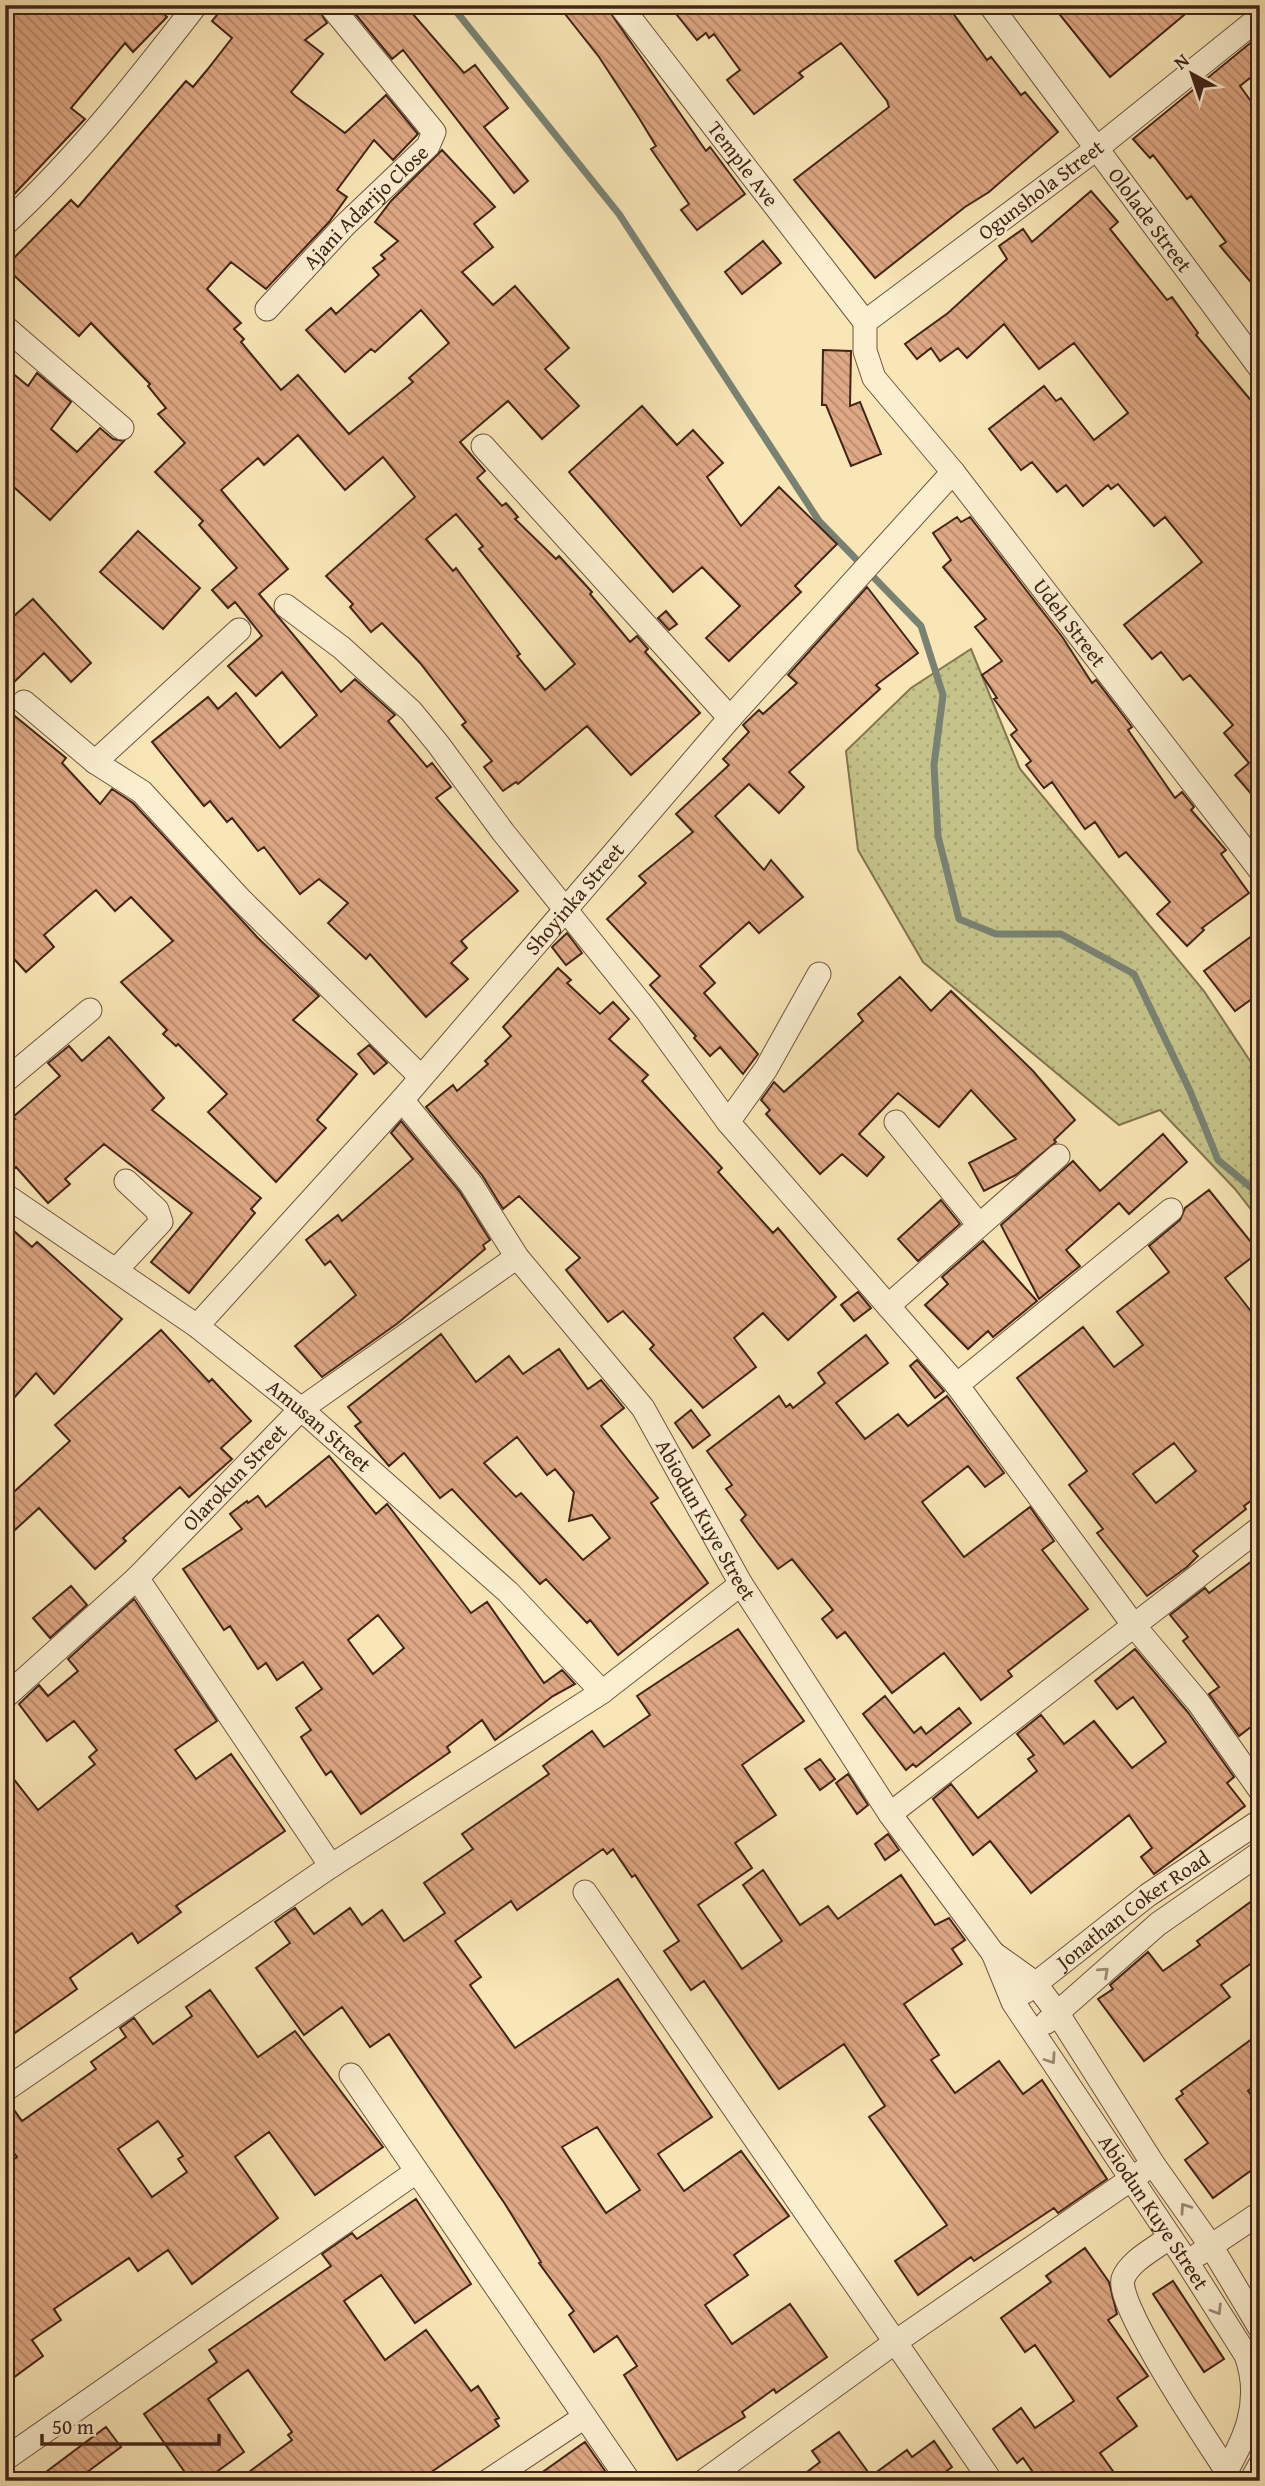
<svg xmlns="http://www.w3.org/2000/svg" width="1265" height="2486" font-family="'Gentium Book Plus',serif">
  <defs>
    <pattern id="grass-dots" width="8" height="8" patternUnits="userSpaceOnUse" patternTransform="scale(1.75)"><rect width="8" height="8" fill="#c5c389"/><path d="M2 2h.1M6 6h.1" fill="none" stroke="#aaa776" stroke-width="1.8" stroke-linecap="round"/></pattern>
    <pattern id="building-back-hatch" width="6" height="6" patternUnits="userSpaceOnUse" patternTransform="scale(1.75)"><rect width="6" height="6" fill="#dea884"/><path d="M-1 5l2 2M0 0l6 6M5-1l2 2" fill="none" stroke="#b6896b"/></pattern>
  </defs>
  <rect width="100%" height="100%" fill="#f9e6b6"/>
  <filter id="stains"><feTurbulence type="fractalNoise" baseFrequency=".00286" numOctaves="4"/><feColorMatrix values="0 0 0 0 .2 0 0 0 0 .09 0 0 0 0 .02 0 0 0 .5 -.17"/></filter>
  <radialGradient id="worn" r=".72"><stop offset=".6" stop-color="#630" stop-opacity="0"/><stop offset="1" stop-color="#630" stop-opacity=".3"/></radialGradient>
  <!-- grass -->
  <path fill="url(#grass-dots)" stroke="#847450" stroke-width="2" d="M971 649 1020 769 1204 991 1260 1076V1221L1235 1189 1160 1110 1119 1125 923 962 858 850 846 751 911 688Z"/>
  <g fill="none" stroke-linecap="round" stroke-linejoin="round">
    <!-- stream -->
    <path stroke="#798272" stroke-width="7" d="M451 5 619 214 819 521 921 626 943 695 934 765 938 836 959 919 996 934H1061L1134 974 1190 1091 1218 1160 1260 1195"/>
  </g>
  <!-- building -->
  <path fill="url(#building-back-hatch)" stroke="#422518" stroke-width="2" fill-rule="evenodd" d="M5 5H155L167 17 133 52 125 43 71 108 85 119 5 204Z
    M225 5H316L327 23 305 40 323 54 291 92 295 96 345 133 386 95 418 134 393 160 374 140 337 190 347 197 329 222 266 289 231 262 207 289 241 323 234 329 244 339 241 342 281 390 298 375 349 434 413 382 409 378 449 343 421 310 375 352 371 349 345 372 306 330 331 308 336 314 379 275 373 268 385 259 381 255 398 241 375 222 391 201 442 150 495 207 474 224 493 247 462 272 493 305 515 286 569 348 545 369 579 406 542 439 508 401 460 442 485 471 477 478 502 506 506 503 518 517 515 519 556 559 559 556 592 592 590 594 630 642 637 636 648 649 645 652 700 713 631 775 587 726 518 784 516 782 503 791 484 767 492 761 462 725 466 722 420 663 382 623 371 632 350 607 353 604 326 576 415 497 383 457 345 490 298 435 264 465 258 458 221 490 288 569 259 594 341 692 355 679 395 715 388 721 427 767 432 763 451 787 436 798 518 891 461 941 467 948 451 963 468 979 426 1017 370 954 366 959 328 923 348 903 319 879 300 894 264 847 258 851 232 818 227 822 210 801 204 806 152 742 208 697 218 709 236 693 280 748 317 715 282 672 256 696 228 666 262 636 235 602 228 608 212 590 237 568 199 525 203 521 155 472 185 443 158 414 166 408 148 386 150 384 91 323 79 336 5 267 71 200 78 207 186 81 193 87 207 70 232 38 212 21ZM456 514 483 546 479 549 575 664 545 690 517 656 520 654 456 568 453 571 426 539Z
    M348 5H405L464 73 475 65 508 108 484 127 528 181 514 193 403 50 392 59Z
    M558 5H605L706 151 710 147 745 194 697 230 681 210 689 204 651 149 656 146 639 118 599 57Z
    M669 5H947L987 60 991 57 1021 95 1025 92 1058 132 989 192 965 207 875 278 794 180 889 107 887 101 841 43 799 73 803 77 754 114 727 80 740 70 714 34 709 38 706 33 697 40Z
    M1052 5H1196L1110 77Z
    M1260 35V70L1240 86 1260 114V293L1220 246 1226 242 1191 196 1187 199 1153 155 1150 158 1133 139Z
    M1091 191 1118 222 1110 229 1167 300 1172 297 1198 333 1196 335 1260 411V804L1235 775 1249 763 1224 733 1233 725 1190 675 1183 680 1161 652 1152 659 1124 625 1202 562 1165 517 1154 526 1118 484 1111 489 1108 485 1083 506 1066 485 1057 492 1032 462 1021 470 989 429 1044 386 1056 401 1061 398 1094 440 1128 413 1074 343 1039 369 1004 324 967 358 958 348 940 361 931 348 917 359 905 344 948 313 1007 259 999 246 1023 229 1032 242Z
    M763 241 781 263 742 294 725 272Z
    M823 350 851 351 850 406 860 402 881 454 851 466 826 405H822Z
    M5 367 28 386 37 373 71 402 51 429 77 452 100 428 113 439 124 441 50 520 5 479Z
    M642 406 677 445 693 430 723 463 707 477 741 526 779 487 837 544 795 586 801 592 729 661 706 638 740 606 702 567 673 592 569 472Z
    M957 517 961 522 970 517 1063 638 1092 683 1096 680 1132 727 1128 730 1175 798 1182 792 1194 807 1191 810 1226 850 1221 854 1249 893 1202 928 1204 930 1187 946 1157 914 1170 902 1126 852 1119 857 1095 822 1085 829 1052 782 1044 788 1026 765 1031 761 1011 735 1017 730 994 699 997 698 982 675 1002 661 975 627 986 619 943 567 951 560 933 533Z
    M138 531 200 588 163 629 100 572Z
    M867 587 918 653 876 685 880 689 789 772 804 787 779 813 749 784 715 816 764 870 771 860 803 897 759 933 749 922 700 966 715 983 704 993 758 1054 743 1074 720 1047 710 1056 694 1038 696 1036 650 985 660 976 607 919 646 883 639 876 693 832 676 814 729 765 723 759 749 732 743 725 759 710 763 714 797 683 788 675Z
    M33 599 91 663 71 682 44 653 5 691V624Z
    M666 611 677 624 669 630 658 618Z
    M5 708 66 758 62 763 100 804 112 789 133 803 258 938 319 996 293 1020 357 1074 317 1120 326 1128 276 1182 208 1112 227 1094 178 1044 176 1046 163 1034 167 1030 121 982 173 941 131 897 115 911 96 890 44 935 54 947 26 972 5 949Z
    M1260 930V993L1235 1011 1204 971Z
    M567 933 582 953 566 965 552 947Z
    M558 968 571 980 567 983 600 1014 613 1002 629 1019 609 1039 648 1075 642 1081 722 1168 718 1172 773 1233 778 1228 836 1297 788 1340 763 1313 734 1338 756 1367 703 1408 650 1349 654 1345 623 1311 608 1322 566 1270 580 1258 519 1196 503 1209 482 1175 426 1107 453 1085 457 1091 488 1064 485 1061 511 1036 503 1027Z
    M900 977 931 1011 951 991 1033 1071 1075 1120 1054 1140 1056 1142 1016 1175 984 1191 969 1163 1016 1139 971 1090 939 1127 898 1093 859 1134 884 1157 867 1176 842 1154 820 1174 766 1114 770 1110 761 1100 774 1082 784 1092 863 1021 858 1014Z
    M109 1037 164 1098 152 1110 261 1198 251 1209 255 1213 189 1293 151 1262 192 1213 104 1144 65 1179 70 1184 48 1203 16 1167 5 1177V1128L15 1119 13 1117 60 1076 48 1063 69 1046 82 1061Z
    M369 1045 387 1063 374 1074 358 1054Z
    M401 1121 460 1192 490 1240 483 1245 485 1249 398 1323 322 1377 295 1346 356 1295 330 1261 325 1265 306 1240 338 1215 342 1221 413 1159 391 1133Z
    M1163 1134 1187 1162 1129 1214 1119 1203 1066 1250 1080 1266 1039 1299 1001 1225 1073 1161 1100 1191Z
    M1209 1190 1259 1252 1225 1278 1260 1323V1494L1244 1506 1246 1509 1193 1551 1198 1556 1187 1567 1147 1596 1097 1533 1103 1529 1069 1485 1087 1471 1017 1378 1083 1327 1114 1367 1143 1345 1117 1312 1169 1272 1149 1246 1180 1220 1185 1208ZM1174 1443 1196 1471 1156 1503 1133 1474Z
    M941 1200 960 1224 918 1261 898 1239Z
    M5 1223 32 1247 37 1242 122 1319 54 1394 36 1373 5 1408Z
    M983 1241 1037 1301 993 1337 988 1331 968 1349 925 1305 948 1284 942 1277Z
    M858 1292 871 1308 854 1321 841 1305Z
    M161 1330 209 1382 212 1379 251 1421 221 1448 232 1459 189 1497 180 1487 123 1538 126 1541 95 1569 39 1508 5 1539V1500L70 1441 55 1425Z
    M441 1334 476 1382 509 1356 523 1374 559 1349 588 1389 601 1380 624 1408 601 1426 658 1498 651 1503 708 1583 618 1655 590 1620 587 1623 546 1579 540 1584 452 1489 440 1498 404 1453 389 1466 355 1426 361 1422 348 1407ZM517 1437 547 1475 555 1469 574 1492 569 1521 592 1515 610 1538 583 1560 521 1493 516 1497 484 1463Z
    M866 1335 888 1363 836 1403 865 1439 898 1414 908 1426 947 1396 1004 1473 985 1487 968 1466 922 1502 964 1557 1030 1507 1054 1541 1042 1550 1088 1609 1008 1671 1012 1676 981 1700 944 1653 892 1693 845 1632 837 1638 822 1619 833 1610 792 1559 778 1569 757 1542 741 1520 746 1515 726 1489 732 1485 707 1451 779 1396 786 1407 790 1404 793 1408 825 1383 818 1373Z
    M917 1360 944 1391 935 1398 910 1366Z
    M691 1410 710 1435 693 1448 675 1423Z
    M329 1456 376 1514 387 1504 471 1613 487 1602 544 1683 562 1670 575 1684 553 1696 495 1740 482 1720 447 1747 450 1752 361 1814 331 1771 326 1775 301 1737 311 1730 296 1708 322 1689 303 1662 277 1680 266 1663 258 1669 230 1626 224 1630 183 1569 242 1529 230 1514 247 1501 248 1503 258 1496 266 1507ZM378 1615 404 1648 373 1674 348 1640Z
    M1260 1555V1720L1239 1736 1209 1694 1219 1687 1183 1641 1188 1637 1170 1615 1205 1588 1209 1593Z
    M71 1586 87 1605 50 1638 33 1618Z
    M134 1599 217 1721 175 1750 196 1779 231 1754 285 1831 176 1906 181 1912 138 1943 132 1933 70 1978 77 1989 5 2040V1768L38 1810 95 1764 89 1757 97 1750 74 1721 47 1741 19 1704 39 1685 48 1696 78 1671 68 1659Z
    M738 1629 804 1721 742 1765 776 1815 735 1843 752 1868 698 1905 742 1969 782 1941 743 1885 763 1870 800 1925 828 1906 838 1919 901 1875 935 1925 949 1918 965 1940 952 1949 962 1964 904 2004 939 2055 931 2060 955 2093 999 2061 1023 2094 1042 2080 1107 2179 1058 2213 1054 2208 974 2261 971 2257 918 2295 895 2261 947 2225 869 2117 885 2106 844 2044 779 2089 704 1981 691 1990 664 1951 679 1941 635 1875 632 1877 613 1849 607 1854 603 1849 517 1910 511 1901 455 1941 481 1977 470 1985 515 2048 618 1979 712 2117 658 2154 684 2191 741 2151 789 2216 734 2255 748 2275 705 2305 732 2344 790 2304 827 2357 776 2393 774 2389 742 2412 745 2417 677 2460 624 2375 637 2366 617 2336 594 2352 569 2315 574 2311 539 2263 541 2262 505 2204 389 2034 370 2047 342 2007 304 2035 256 1968 290 1943 275 1922 295 1908 314 1934 350 1908 362 1925 382 1910 404 1941 445 1913 424 1883 473 1849 462 1834 549 1774 543 1766 592 1731 604 1747 650 1715 637 1696ZM597 2127 640 2190 606 2213 562 2147Z
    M1135 1649 1187 1711 1234 1777 1227 1783 1245 1806 1154 1874 1141 1857 1152 1848 1129 1815 1031 1893 990 1841 973 1855 933 1799 951 1784 978 1818 1037 1771 1028 1759 1034 1755 1017 1734 1041 1715 1064 1744 1094 1721 1132 1768 1166 1742 1133 1697 1117 1709 1095 1681Z
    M885 1696 914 1733 921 1727 926 1734 959 1708 971 1723 916 1767 913 1764 906 1770 863 1714Z
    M820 1759 835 1779 820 1790 805 1769Z
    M848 1774 868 1805 857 1814 836 1783Z
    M888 1834 899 1850 885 1860 875 1844Z
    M1260 1895V1957L1221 1985 1230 1997 1144 2061 1098 1999 1113 1989 1110 1985 1148 1952 1163 1971 1200 1945 1197 1941Z
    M210 1990 258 2057 295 2031 383 2147 315 2195 269 2132 235 2157 278 2218 192 2284 168 2250 138 2271 129 2258 54 2309 61 2320 32 2340 43 2356 13 2378 5 2367V2165L17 2157 5 2141V2104L9 2103 22 2121 96 2069 91 2062 126 2037 120 2028 134 2018 153 2044 192 2016 186 2007ZM158 2121 183 2156 178 2159 187 2172 152 2197 118 2149Z
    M1260 2033V2082L1248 2091 1260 2107V2164L1213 2198 1185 2160 1208 2143 1176 2099 1183 2094 1181 2091Z
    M416 2199 471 2284 415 2323 381 2275 344 2301 385 2360 426 2330 471 2391 478 2386 499 2418 495 2420 499 2426 418 2481H237L292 2440 288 2435 292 2432 248 2370 208 2399 244 2452 204 2481H191L144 2414 217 2362 209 2350 331 2266 322 2254 352 2233 357 2239Z
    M1085 2248 1109 2282 1117 2314 1108 2320 1148 2376 1117 2398 1137 2426 1100 2453 1120 2481H1039L1023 2458 1017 2463 993 2429 1021 2408 1035 2428 1074 2401 1035 2345 1025 2352 1001 2318 1051 2282 1046 2276Z
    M1173 2281 1224 2359 1204 2372 1153 2294Z
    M106 2427 121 2447 75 2481H34Z
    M839 2432 871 2476 907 2450 912 2457 934 2441 952 2467 933 2481H795L820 2462 812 2451Z
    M585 2442 612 2481H530Z"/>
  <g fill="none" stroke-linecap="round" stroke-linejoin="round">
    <defs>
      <g id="minor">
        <path id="s1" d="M620 5 865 322"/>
        <path id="s2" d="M990 5 1260 368"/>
        <path id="s3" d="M1260 17 1096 149 865 322V351L874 378 953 472 1260 870"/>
        <path d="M5 224C76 159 137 81 196 5"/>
        <path id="s4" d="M267 309 345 225 428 146 434 132 330 5"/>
        <path d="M5 327 122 428"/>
        <path d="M483 446 730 718"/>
        <path d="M286 606 342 648 411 711 438 744 503 832 647 1011 728 1122 957 1385 1135 1627 1198 1702 1260 1790"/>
        <path d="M24 702 95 762 142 792 240 899 420 1076"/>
        <path d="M95 762 239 630"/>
        <path d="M5 1081 90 1010"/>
        <path id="s5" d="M402 1100 471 1184 517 1257 643 1408 741 1584 890 1814 993 1953 1013 2002 1187 2262 1246 2355C1263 2402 1245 2441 1220 2481"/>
        <path d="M728 1122 766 1069 819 974"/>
        <path d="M896 1122 979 1225"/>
        <path id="s6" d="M5 1195 197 1326 301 1409 508 1592 602 1692"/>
        <path d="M116 1270 161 1222 157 1210 126 1181"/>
        <path d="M888 1306 1058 1156"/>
        <path id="s7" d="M197 1326 402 1100 730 718 953 472"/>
        <path d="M957 1385 1171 1210"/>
        <path d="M137 1578 331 1866"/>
        <path id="s8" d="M5 1697 137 1578 301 1409 517 1257"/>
        <path d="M890 1814 1260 1528"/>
        <path d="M585 1892 991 2481"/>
        <path d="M993 1953 1035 1983 1058 2014 1153 2164 1211 2246 1260 2328"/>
        <path id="s9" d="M1025 1992 1148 1895 1260 1821"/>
        <path d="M1047 2022 1158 1924 1260 1853"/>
        <path d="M351 2075 629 2481"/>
        <path d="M5 2090 331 1866 602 1692 741 1584"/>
        <path d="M1170 2237C1156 2248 1129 2261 1123 2279 1115 2304 1208 2442 1226 2470"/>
        <path d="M1199 2254 1260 2213"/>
        <path d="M5 2459 416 2172"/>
        <path d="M488 2481 583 2418"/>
        <path d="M704 2481 894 2343 1153 2164"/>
        <path d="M1251 2481 1260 2465"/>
      </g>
    </defs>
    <!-- minor casing -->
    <use href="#minor" stroke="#705540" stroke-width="25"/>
    <!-- minor -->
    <use href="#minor" stroke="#fbefd0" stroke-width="23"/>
  </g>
  <!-- one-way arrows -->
  <defs><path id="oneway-chevron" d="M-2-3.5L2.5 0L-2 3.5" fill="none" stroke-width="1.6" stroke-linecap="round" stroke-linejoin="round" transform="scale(1.75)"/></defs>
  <g stroke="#9e8a74">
    <use href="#oneway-chevron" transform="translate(1104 1972) rotate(-42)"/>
    <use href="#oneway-chevron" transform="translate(1051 2059) rotate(56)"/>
    <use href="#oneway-chevron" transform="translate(1185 2208) rotate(-125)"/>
    <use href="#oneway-chevron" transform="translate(1217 2310) rotate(58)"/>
  </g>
  <g text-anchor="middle" stroke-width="5" stroke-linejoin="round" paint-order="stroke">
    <!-- street labels -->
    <g font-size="21" fill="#422518" stroke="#fbefd0">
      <text dy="7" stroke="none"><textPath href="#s1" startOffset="201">Temple Ave</textPath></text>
      <text transform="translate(1041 190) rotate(-37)" y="7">Ogunshola Street</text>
      <text dy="7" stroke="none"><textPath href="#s4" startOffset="142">Ajani Adarijo Close</textPath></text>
      <text dy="7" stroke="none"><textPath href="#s2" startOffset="268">Ololade Street</textPath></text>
      <text dy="7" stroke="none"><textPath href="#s3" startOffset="870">Udeh Street</textPath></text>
      <text dy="7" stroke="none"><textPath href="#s7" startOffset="570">Shoyinka Street</textPath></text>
      <text dy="7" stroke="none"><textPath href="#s6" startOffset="390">Amusan Street</textPath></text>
      <text dy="7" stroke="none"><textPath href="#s8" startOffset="318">Olarokun Street</textPath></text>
      <text dy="7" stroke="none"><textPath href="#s5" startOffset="520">Abiodun Kuye Street</textPath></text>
      <text dy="7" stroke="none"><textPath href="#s9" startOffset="136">Jonathan Coker Road</textPath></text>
      <text dy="7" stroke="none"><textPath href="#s5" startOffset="1346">Abiodun Kuye Street</textPath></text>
    </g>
  </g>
  <!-- margin -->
  <rect width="1265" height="2486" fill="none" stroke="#f9e6b6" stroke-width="28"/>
  <rect x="7" y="7" width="1251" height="2472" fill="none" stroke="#422518" stroke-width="3.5"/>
  <rect x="14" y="14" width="1237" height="2458" fill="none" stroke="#422518" stroke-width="2"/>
  <!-- north arrow -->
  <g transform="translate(1192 74) rotate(320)" stroke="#fbefd0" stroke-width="5" paint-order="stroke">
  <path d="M0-5L12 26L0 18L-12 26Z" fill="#422518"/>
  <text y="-10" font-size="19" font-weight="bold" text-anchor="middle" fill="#422518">N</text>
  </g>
  <!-- scale -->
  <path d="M42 2434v10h177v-10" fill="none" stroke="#422518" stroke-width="3.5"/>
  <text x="52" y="2434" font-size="21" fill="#422518" stroke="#fbefd0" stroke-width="5" paint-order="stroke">50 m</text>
  <rect width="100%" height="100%" filter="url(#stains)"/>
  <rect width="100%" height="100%" fill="url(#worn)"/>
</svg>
